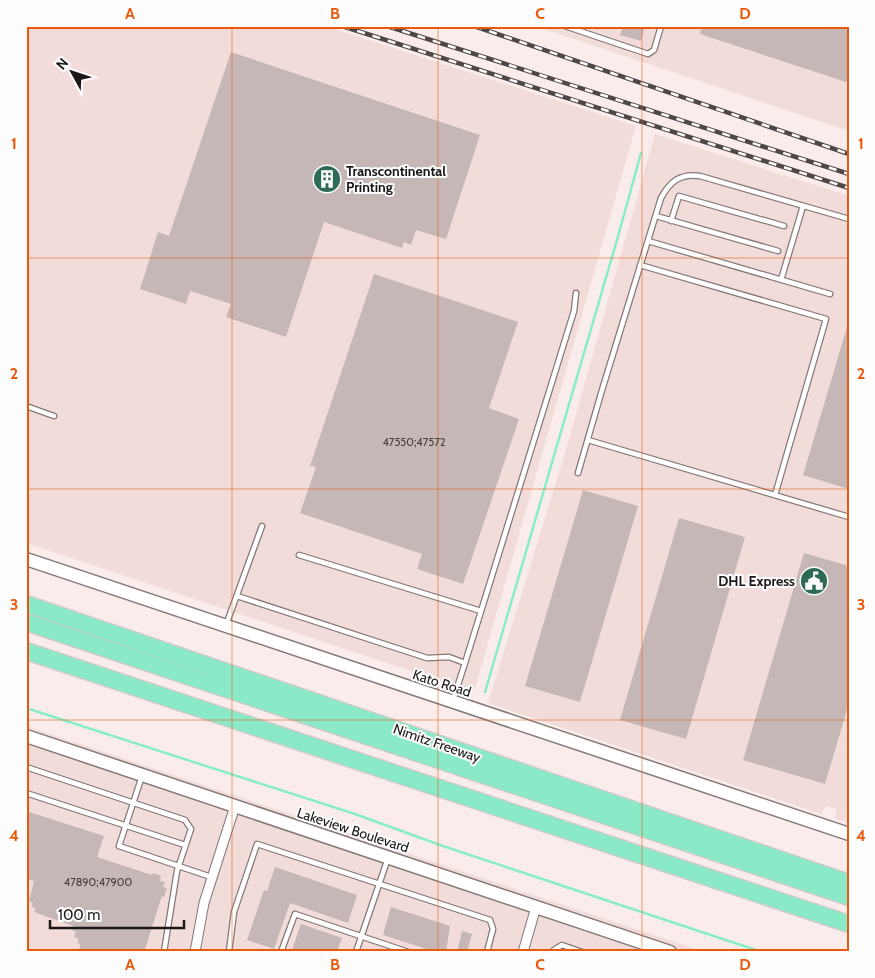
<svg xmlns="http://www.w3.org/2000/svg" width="875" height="978" font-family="Cabin,sans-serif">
  <rect width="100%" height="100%" fill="#faeceb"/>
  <!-- built -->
  <path fill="#f2dcd9" d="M26 26H325L636 126 474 692 26 543Z
    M535 26H849V131Z
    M655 134 849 196V819L847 822 835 819 837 809 826 806 821 814 488 703 565 453Z
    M26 726 705 952H26Z"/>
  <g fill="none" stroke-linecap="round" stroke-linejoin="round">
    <!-- stream -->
    <path stroke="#88edc8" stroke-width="2.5" d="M485 692 617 240 641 153
      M26 708 355 814 440 845 762 952"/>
  </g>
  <!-- building -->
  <path fill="#c5b7b6" d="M623 26H645L641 41 620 35Z
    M702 26H849V83L700 34Z
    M231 52 480 135 446 239 416 230 411 245 404 242 402 248 324 222 286 337 226 317 231 304 190 291 186 304 140 289 158 232 169 236Z
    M374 274 518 322 489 408 519 419 463 584 417 569 422 554 300 513 316 467 310 466Z
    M847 327H849V489L803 475Z
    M583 490 638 506 580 702 525 686Z
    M679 518 745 537 686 739 620 720Z
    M804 553 849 566V703L825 784 743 760Z
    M26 811 104 836 97 857 152 875 153 873 161 876 160 881 165 882 163 887 167 888 164 897 162 896 144 952H79L80 944 77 943 79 939 74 937 76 932 72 930 73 926 34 912 36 908 31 907 33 903 29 901 34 881 26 879V861L28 856 26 855Z
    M275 867 357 895 348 923 290 903 274 949 247 940 264 890 267 891Z
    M391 907 450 926 446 952H436L383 935Z
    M301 924 342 938 337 952H298L292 950Z
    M462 931 472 934 467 952H457Z"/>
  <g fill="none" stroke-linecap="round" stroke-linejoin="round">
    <defs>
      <path id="lane" d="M565 26 648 54 654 50 661 26
        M656 216 778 251
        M671 221 679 196 784 226
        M648 241 830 294
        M640 265 826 319 775 495
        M781 280 803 206
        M26 406 54 416
        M588 440 849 517
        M578 473 602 390 661 198C670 181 681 173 700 176L849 219
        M299 555 481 611
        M237 596 427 658 449 657 465 663 453 700
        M226 625 262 526
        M465 663 574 311 576 293
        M26 767 185 820 191 829 177 871 164 952
        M142 776 119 846 211 877
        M26 793 185 845
        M229 952 234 912 257 844 490 920 493 929 487 952
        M281 952 295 914 408 952
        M356 952 388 858
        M553 952 554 950 562 945 582 952"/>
      <path id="street" d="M195 952 204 903 235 806
        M523 952 536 907"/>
      <path id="secondary" d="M26 559 849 834
        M26 736 670 952"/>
      <path id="highway" d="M26 604 849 883
        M26 622 849 897
        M26 651 849 924"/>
    </defs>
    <!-- lane casing -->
    <use href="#lane" stroke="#847877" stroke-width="7"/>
    <!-- street casing -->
    <use href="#street" stroke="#847877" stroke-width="11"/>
    <!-- secondary casing -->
    <use href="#secondary" stroke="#847877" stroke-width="15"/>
    <!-- highway casing -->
    <use href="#highway" stroke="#cdcccc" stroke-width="19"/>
    <!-- lane -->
    <use href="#lane" stroke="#fff" stroke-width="4.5"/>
    <!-- street -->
    <use href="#street" stroke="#fff" stroke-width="9"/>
    <!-- secondary -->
    <use href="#secondary" stroke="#fff" stroke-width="12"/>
    <!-- highway -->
    <use href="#highway" stroke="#8ae9c6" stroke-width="16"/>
    <defs>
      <path id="rail" d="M342 26 849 188
        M387 26 849 174
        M474 26 849 154"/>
    </defs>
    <!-- rail casing -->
    <use href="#rail" stroke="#4e4747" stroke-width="4.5"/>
    <!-- rail -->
    <use href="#rail" stroke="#fdfdfd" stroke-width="2.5" stroke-dasharray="8" stroke-linecap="butt"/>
  </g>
  <!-- grid -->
  <path fill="none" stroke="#e8590c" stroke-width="1" stroke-opacity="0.55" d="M232 26V952M438 26V952M642 26V952M26 258H849M26 489H849M26 720H849"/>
  <!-- icons -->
  <defs>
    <symbol id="building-disc" viewBox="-11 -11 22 22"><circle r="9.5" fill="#2e6b56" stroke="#fdfdfd"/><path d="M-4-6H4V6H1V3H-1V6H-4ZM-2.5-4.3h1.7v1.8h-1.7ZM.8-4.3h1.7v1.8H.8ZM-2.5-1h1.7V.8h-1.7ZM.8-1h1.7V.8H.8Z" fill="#fff"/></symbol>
    <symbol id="civic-disc" viewBox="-11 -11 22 22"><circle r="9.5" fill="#2e6b56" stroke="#fdfdfd"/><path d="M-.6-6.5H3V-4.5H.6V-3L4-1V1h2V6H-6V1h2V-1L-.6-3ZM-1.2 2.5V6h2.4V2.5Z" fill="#fff"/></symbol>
  </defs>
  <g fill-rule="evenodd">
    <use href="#building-disc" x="311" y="163" width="32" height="32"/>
    <use href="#civic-disc" x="798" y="565" width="32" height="32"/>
  </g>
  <g text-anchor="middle" stroke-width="4" stroke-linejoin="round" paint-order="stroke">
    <!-- number labels -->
    <g font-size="11" fill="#463f3f">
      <text x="414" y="446">47550;47572</text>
      <text x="98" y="886">47890;47900</text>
    </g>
    <!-- poi labels -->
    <g font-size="14" font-weight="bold" fill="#1c1717" stroke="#fdfdfd" text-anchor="start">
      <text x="346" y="176">Transcontinental<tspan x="346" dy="16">Printing</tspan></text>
      <text x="795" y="586" text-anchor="end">DHL Express</text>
    </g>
    <!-- street labels -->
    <g font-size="14" fill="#1c1717" stroke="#fdfdfd">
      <text transform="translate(442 683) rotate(18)" y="5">Kato Road</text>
      <text transform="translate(437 743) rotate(19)" y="5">Nimitz Freeway</text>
      <text transform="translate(353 830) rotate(18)" y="5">Lakeview Boulevard</text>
    </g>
  </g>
  <!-- border -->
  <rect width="875" height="978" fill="none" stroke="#fdfdfd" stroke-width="55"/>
  <!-- north arrow -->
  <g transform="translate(72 72) rotate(310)" stroke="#fdfdfd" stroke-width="4" paint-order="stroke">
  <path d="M0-4L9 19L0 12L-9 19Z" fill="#1c1717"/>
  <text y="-8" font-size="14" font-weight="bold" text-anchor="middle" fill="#1c1717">N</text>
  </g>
  <!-- scale -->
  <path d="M50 920v8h134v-8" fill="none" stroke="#1c1717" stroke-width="2.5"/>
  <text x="58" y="920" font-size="15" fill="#1c1717" stroke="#fdfdfd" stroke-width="4" paint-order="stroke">100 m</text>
  <rect x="28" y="28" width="820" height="922" fill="none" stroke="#e8590c" stroke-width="2"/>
  <g font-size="16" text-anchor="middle" font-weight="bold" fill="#e8590c">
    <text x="130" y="19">A</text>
    <text x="335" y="19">B</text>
    <text x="540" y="19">C</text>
    <text x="745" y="19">D</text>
    <text x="14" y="149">1</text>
    <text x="861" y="149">1</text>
    <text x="14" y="379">2</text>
    <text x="861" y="379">2</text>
    <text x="14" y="610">3</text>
    <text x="861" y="610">3</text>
    <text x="14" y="841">4</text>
    <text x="861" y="841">4</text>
    <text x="130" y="970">A</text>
    <text x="335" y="970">B</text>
    <text x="540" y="970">C</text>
    <text x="745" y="970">D</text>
  </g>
</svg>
